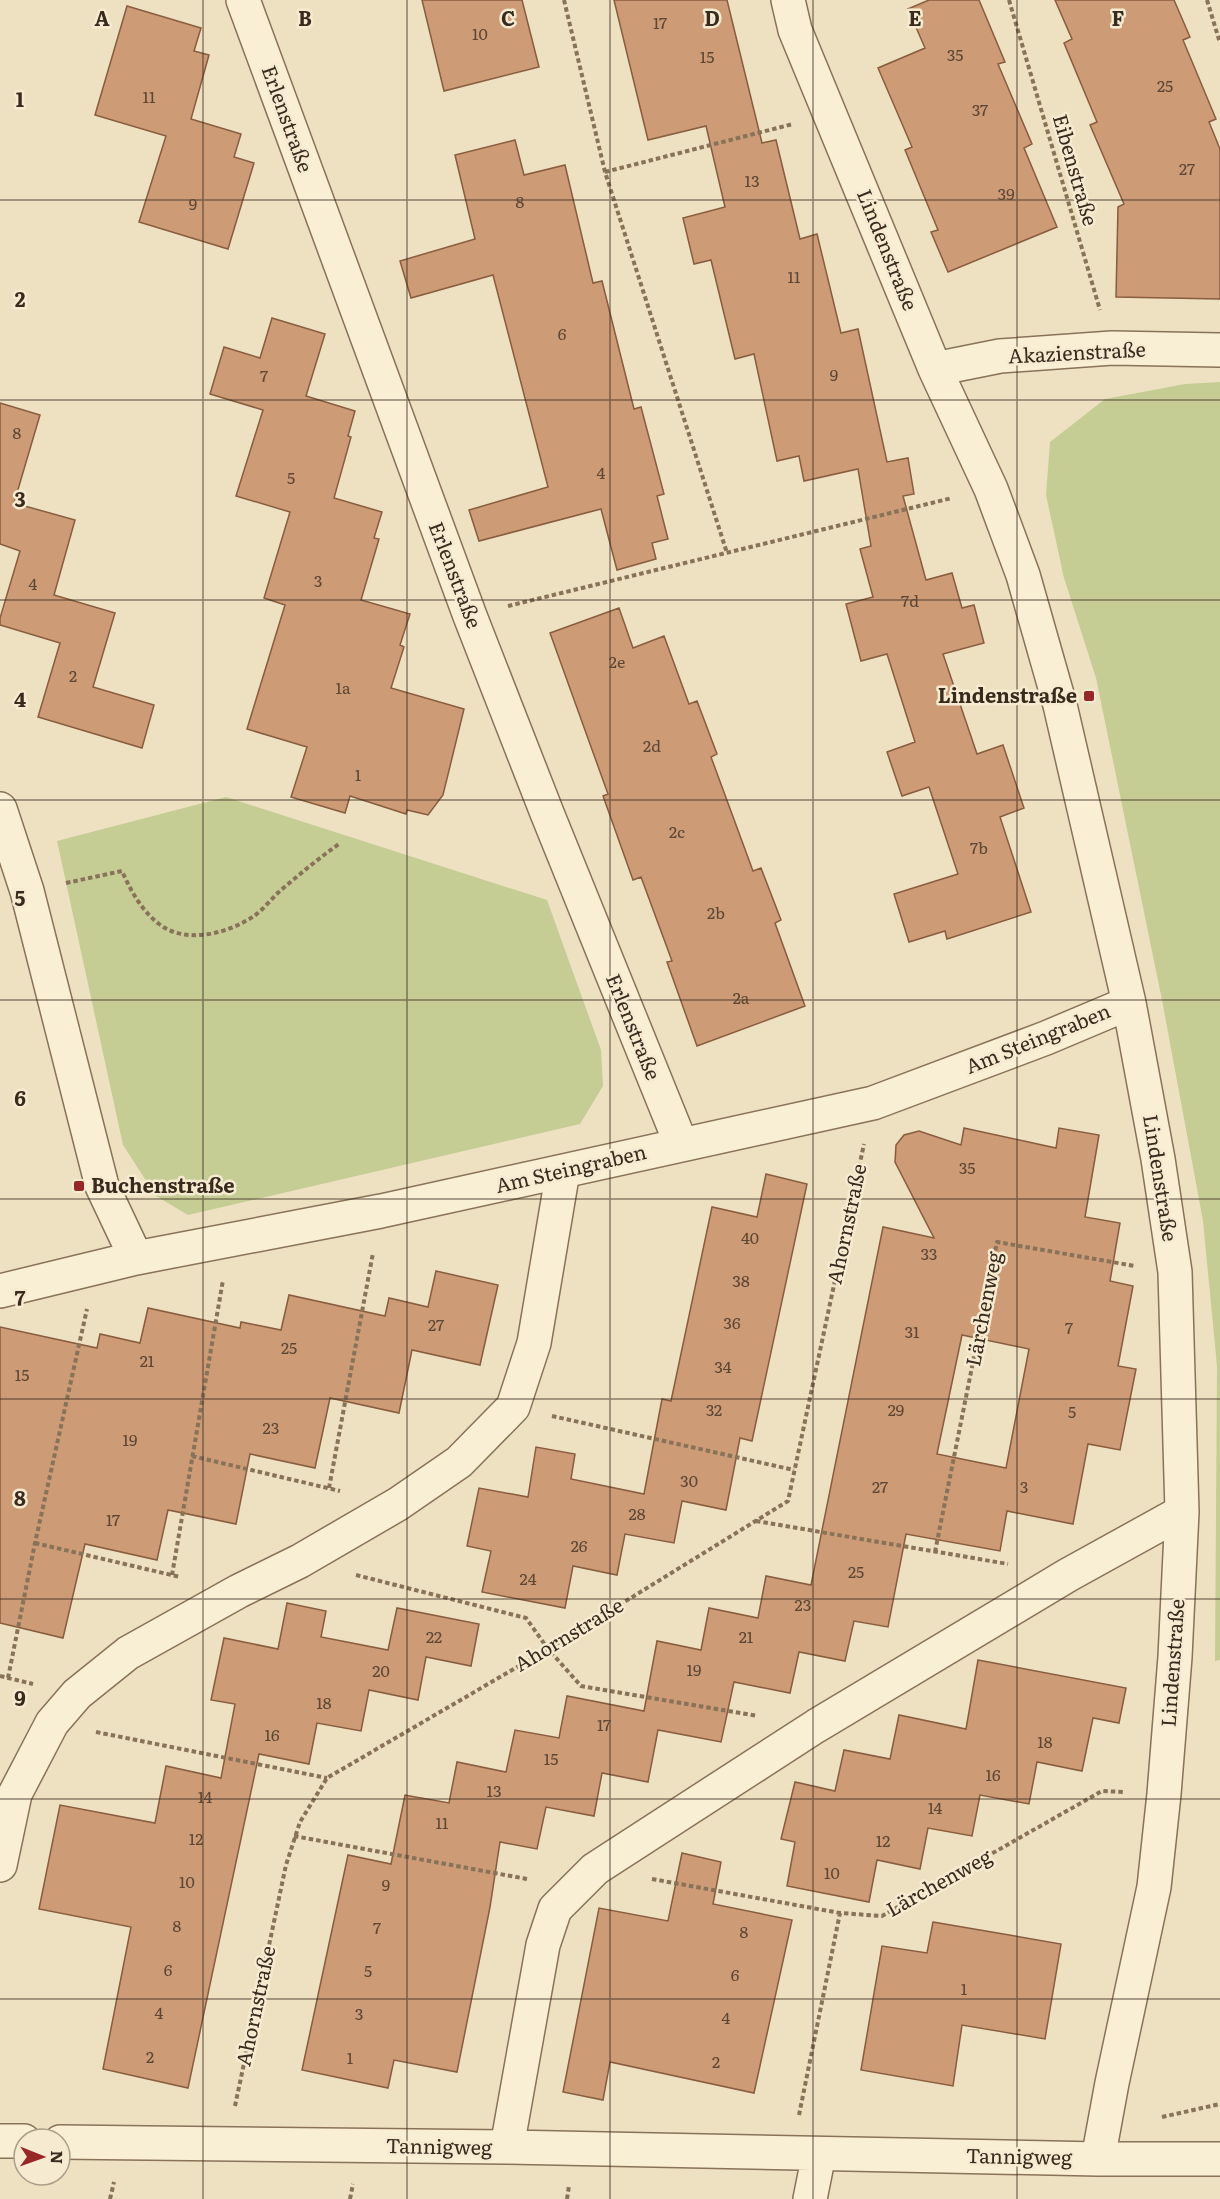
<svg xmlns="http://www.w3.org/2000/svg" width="1220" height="2199" font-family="Literata,serif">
  <rect width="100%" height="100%" fill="#eee1c1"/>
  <!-- green -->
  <path fill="#c5cd95" d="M1220 382V1660L1215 1661 1217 1366 1203 1221 1162 1000 1096 678 1064 578 1046 495 1050 442 1105 399 1185 384Z
    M226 797 547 900 601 1050 603 1086 580 1124 188 1215 156 1196 123 1145 57 841Z"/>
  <!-- building -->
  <path fill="#cd9b76" stroke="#885c3e" stroke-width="1.5" fill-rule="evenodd" d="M422 0H522L539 67 444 91Z
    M614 0H727L762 143 776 140 800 239 817 234 841 333 858 329 887 462 908 458 914 494 903 496 926 580 952 573 962 608 974 605 984 643 943 654 977 754 1003 745 1024 808 1000 817 1031 912 947 939 945 931 909 942 894 894 958 874 929 787 902 796 887 752 915 742 887 654 861 661 846 604 873 597 860 549 871 546 858 469 804 481 799 456 777 461 754 354 735 359 711 260 694 264 683 218 725 207 706 126 648 140Z
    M929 0H979L1005 62 998 64 1032 144 1024 148 1057 227 948 272 931 232 938 230 905 150 912 147 878 68 925 48 908 9Z
    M1055 0H1174L1190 37 1183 40 1216 119 1209 122 1220 149V299L1116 297 1118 207 1124 204 1090 125 1097 122 1064 43 1072 39Z
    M127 6 201 28 194 51 209 55 191 119 241 134 234 157 254 163 228 249 139 222 166 136 95 115Z
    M515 140 524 175 565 165 593 283 602 281 634 409 641 407 664 494 657 496 668 539 652 543 656 559 617 570 601 509 479 541 469 510 548 487 493 275 411 298 400 261 475 239 455 155Z
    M272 318 325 334 306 396 355 411 348 436 351 437 334 498 382 512 374 538 379 539 361 600 410 614 400 645 404 647 391 688 464 709 443 795 428 815 407 810 406 814 350 796 345 813 291 797 307 747 247 729 285 605 264 598 290 512 236 496 263 410 210 394 224 347 260 358Z
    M0 403 40 415 14 503 75 520 54 595 115 613 93 687 154 705 142 748 38 717 60 643 0 625V618L20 551 0 544Z
    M619 608 633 648 664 636 689 704 697 701 717 754 711 757 753 871 761 868 781 920 775 923 805 1006 697 1046 667 962 672 961 641 877 633 880 603 796 608 794 550 633Z
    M964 1128 1056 1148 1059 1128 1099 1135 1085 1217 1120 1223 1110 1281 1133 1286 1118 1366 1136 1369 1120 1450 1088 1444 1073 1524 1007 1511 1000 1551 906 1534 888 1627 854 1621 845 1661 799 1652 790 1693 734 1682 721 1742 658 1730 648 1782 602 1773 594 1816 546 1807 537 1849 500 1842 490 1907 457 2072 394 2060 388 2088 302 2070 348 1855 391 1864 405 1795 449 1803 457 1762 506 1772 515 1730 559 1738 567 1696 644 1711 657 1641 701 1650 709 1608 758 1618 766 1576 811 1585 883 1227 934 1238 895 1162 896 1145 904 1135 919 1131 961 1145ZM962 1335 1029 1349 1006 1468 937 1454Z
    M766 1174 807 1184 752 1441 740 1438 726 1510 682 1501 674 1543 625 1534 617 1575 573 1566 565 1608 482 1592 491 1551 467 1546 479 1488 528 1497 536 1447 575 1454 571 1479 644 1494 662 1399 671 1401 712 1207 757 1217Z
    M436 1271 498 1285 480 1365 412 1350 399 1413 330 1398 315 1468 250 1454 236 1524 168 1510 157 1560 85 1544 63 1638 0 1623V1327L97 1348 100 1334 140 1343 148 1308 240 1328 241 1322 281 1330 289 1295 385 1316 389 1298 428 1307Z
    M287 1603 326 1611 321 1637 388 1650 397 1608 479 1624 471 1666 426 1657 418 1700 369 1690 361 1731 317 1723 309 1764 259 1754 188 2088 103 2069 131 1927 39 1909 60 1805 155 1823 166 1766 221 1778 235 1704 211 1700 224 1638 278 1649Z
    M978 1660 1126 1688 1119 1723 1093 1718 1082 1771 1037 1762 1029 1804 980 1795 972 1836 928 1828 920 1869 877 1860 869 1902 787 1886 795 1842 781 1839 795 1782 835 1791 844 1750 890 1759 899 1715 966 1729Z
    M682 1853 721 1862 713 1904 792 1920 754 2093 610 2062 603 2100 563 2092 599 1908 668 1921Z
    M933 1922 1061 1944 1045 2039 962 2025 953 2086 861 2070 882 1946 927 1953Z"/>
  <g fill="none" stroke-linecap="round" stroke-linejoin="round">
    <defs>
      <path id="street" d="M243 0 470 616 547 813 681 1144
        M788 0 795 30 935 369 991 489 1023 575 1060 705 1129 1003 1158 1159 1175 1272 1182 1512 1175 1657 1164 1794 1154 1887 1112 2083 1098 2159
        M935 369 1000 356 1112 348 1220 350
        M0 809 27 891 102 1186 136 1258
        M0 1291 136 1258 381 1211 873 1103 1046 1038 1129 1003
        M0 1865 15 1794 52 1723 77 1694 128 1653 239 1591 300 1561 398 1504 459 1462 513 1407 534 1343 563 1171
        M0 2141H24
        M60 2142 507 2147 1098 2159H1220
        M507 2147 543 1945 555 1909 595 1869 816 1726 1068 1575 1182 1512
        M810 2199 819 2154"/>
    </defs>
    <!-- street casing -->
    <use href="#street" stroke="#887258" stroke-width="36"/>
    <!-- path -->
    <path stroke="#887258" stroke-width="4" stroke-dasharray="4.5 3" stroke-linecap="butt" d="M564 0 605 172 727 553
      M1009 0 1100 310
      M1207 0 1220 43
      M605 172 793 124
      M508 606 952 498
      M66 883 122 871C131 891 141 910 159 924 186 945 229 933 254 916 264 909 272 898 281 890 300 874 319 858 339 844
      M552 1416 794 1470
      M192 1456 340 1491
      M329 1488 373 1253
      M756 1521 1008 1564
      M35 1543 180 1577
      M935 1552 997 1242 1135 1266
      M172 1575 223 1280
      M356 1575 526 1618 548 1649 581 1686 758 1716
      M0 1676 33 1684
      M8 1678 35 1543 87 1309
      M96 1732 327 1778
      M294 1836 527 1879
      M652 1879 840 1913 882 1916 1102 1791 1124 1792
      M235 2106 286 1865 300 1822 327 1778 548 1649 788 1501 864 1144
      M799 2115 840 1913
      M1162 2117 1220 2104
      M110 2199 114 2182
      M350 2199 353 2184
      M567 2199 569 2186"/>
    <!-- street -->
    <use href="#street" stroke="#f9efd4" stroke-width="33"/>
  </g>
  <!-- grid -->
  <path fill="none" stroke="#382a1d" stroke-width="1.5" stroke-opacity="0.55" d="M203 0V2199M407 0V2199M610 0V2199M813 0V2199M1017 0V2199M0 200H1220M0 400H1220M0 600H1220M0 800H1220M0 1000H1220M0 1199H1220M0 1399H1220M0 1599H1220M0 1799H1220M0 1999H1220"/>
  <!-- markers -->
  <g fill="#982828" stroke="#f6ebd1" stroke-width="2">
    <rect x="1083" y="690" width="12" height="12" rx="3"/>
    <rect x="73" y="1180" width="12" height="12" rx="3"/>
  </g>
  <g text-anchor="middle" stroke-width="5" stroke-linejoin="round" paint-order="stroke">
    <!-- number labels -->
    <g font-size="16" fill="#5d4633">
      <text x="660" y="29">17</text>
      <text x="480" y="40">10</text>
      <text x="955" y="61">35</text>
      <text x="707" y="63">15</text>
      <text x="1165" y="92">25</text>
      <text x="149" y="103">11</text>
      <text x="980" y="116">37</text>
      <text x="1187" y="175">27</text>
      <text x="752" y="187">13</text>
      <text x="1006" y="200">39</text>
      <text x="520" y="208">8</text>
      <text x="193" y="210">9</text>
      <text x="794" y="283">11</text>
      <text x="562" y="340">6</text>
      <text x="834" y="381">9</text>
      <text x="264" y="382">7</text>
      <text x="17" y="439">8</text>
      <text x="601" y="479">4</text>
      <text x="291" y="484">5</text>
      <text x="318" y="587">3</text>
      <text x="33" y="590">4</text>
      <text x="910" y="607">7d</text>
      <text x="617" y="668">2e</text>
      <text x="73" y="682">2</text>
      <text x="343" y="694">1a</text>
      <text x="652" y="752">2d</text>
      <text x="358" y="781">1</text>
      <text x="677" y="838">2c</text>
      <text x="979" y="854">7b</text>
      <text x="716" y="919">2b</text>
      <text x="741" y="1004">2a</text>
      <text x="967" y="1174">35</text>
      <text x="750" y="1244">40</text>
      <text x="929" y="1260">33</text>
      <text x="741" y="1287">38</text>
      <text x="732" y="1329">36</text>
      <text x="436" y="1331">27</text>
      <text x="1069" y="1334">7</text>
      <text x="912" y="1338">31</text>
      <text x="289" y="1354">25</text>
      <text x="147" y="1367">21</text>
      <text x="723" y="1373">34</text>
      <text x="22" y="1381">15</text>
      <text x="714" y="1416">32</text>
      <text x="896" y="1416">29</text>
      <text x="1072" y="1418">5</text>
      <text x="271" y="1434">23</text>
      <text x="130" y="1446">19</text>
      <text x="689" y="1487">30</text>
      <text x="880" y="1493">27</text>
      <text x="1024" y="1493">3</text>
      <text x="637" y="1520">28</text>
      <text x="113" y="1526">17</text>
      <text x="579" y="1552">26</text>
      <text x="856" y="1578">25</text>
      <text x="528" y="1585">24</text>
      <text x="803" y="1611">23</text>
      <text x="434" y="1643">22</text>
      <text x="746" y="1643">21</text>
      <text x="694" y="1676">19</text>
      <text x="381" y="1677">20</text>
      <text x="324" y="1709">18</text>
      <text x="604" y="1731">17</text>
      <text x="272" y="1741">16</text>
      <text x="1045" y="1748">18</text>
      <text x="551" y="1765">15</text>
      <text x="993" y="1781">16</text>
      <text x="494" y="1797">13</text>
      <text x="205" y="1803">14</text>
      <text x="935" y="1814">14</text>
      <text x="442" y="1829">11</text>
      <text x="196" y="1845">12</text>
      <text x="883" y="1847">12</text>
      <text x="832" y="1879">10</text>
      <text x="187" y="1888">10</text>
      <text x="386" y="1891">9</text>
      <text x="177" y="1932">8</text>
      <text x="377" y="1934">7</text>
      <text x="744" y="1938">8</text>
      <text x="168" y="1976">6</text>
      <text x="368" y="1977">5</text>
      <text x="735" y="1981">6</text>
      <text x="964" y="1995">1</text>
      <text x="159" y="2019">4</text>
      <text x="359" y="2020">3</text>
      <text x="726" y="2024">4</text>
      <text x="150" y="2063">2</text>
      <text x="350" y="2064">1</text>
      <text x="716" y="2068">2</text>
    </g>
    <!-- street labels -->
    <g font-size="20" fill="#382a1d" stroke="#f6ebd1">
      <text transform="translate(287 119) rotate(70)" y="7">Erlenstraße</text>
      <text transform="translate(1075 170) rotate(74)" y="7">Eibenstraße</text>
      <text transform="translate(887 250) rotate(68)" y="7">Lindenstraße</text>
      <text transform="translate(1077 353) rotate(-3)" y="7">Akazienstraße</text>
      <text transform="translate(455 575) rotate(69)" y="7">Erlenstraße</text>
      <text transform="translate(633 1027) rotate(68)" y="7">Erlenstraße</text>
      <text transform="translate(1038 1039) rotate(-22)" y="7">Am Steingraben</text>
      <text transform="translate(571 1169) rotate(-13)" y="7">Am Steingraben</text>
      <text transform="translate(1160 1178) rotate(81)" y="7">Lindenstraße</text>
      <text transform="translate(847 1224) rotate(-78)" y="7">Ahornstraße</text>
      <text transform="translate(984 1309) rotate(-79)" y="7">Lärchenweg</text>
      <text transform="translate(569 1635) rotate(-31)" y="7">Ahornstraße</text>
      <text transform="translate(1173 1663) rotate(-86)" y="7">Lindenstraße</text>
      <text transform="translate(939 1883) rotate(-29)" y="7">Lärchenweg</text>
      <text transform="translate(256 2006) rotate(-78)" y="7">Ahornstraße</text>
      <text transform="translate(439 2147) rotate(1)" y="7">Tannigweg</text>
      <text transform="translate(1019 2157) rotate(1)" y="7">Tannigweg</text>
    </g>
    <!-- poi labels -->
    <g font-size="20" font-weight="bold" fill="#382a1d" stroke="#f6ebd1" text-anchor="end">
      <text x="1077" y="703">Lindenstraße</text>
      <text x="91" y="1193" text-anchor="start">Buchenstraße</text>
    </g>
  </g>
  <g font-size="20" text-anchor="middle" font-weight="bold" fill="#382a1d" stroke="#f6ebd1" stroke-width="5" stroke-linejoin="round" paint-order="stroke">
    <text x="102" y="26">A</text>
    <text x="305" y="26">B</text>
    <text x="508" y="26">C</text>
    <text x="712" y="26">D</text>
    <text x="915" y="26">E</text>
    <text x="1118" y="26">F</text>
    <text x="20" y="107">1</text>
    <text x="20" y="307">2</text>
    <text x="20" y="507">3</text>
    <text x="20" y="707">4</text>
    <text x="20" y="906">5</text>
    <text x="20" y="1106">6</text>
    <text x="20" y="1306">7</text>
    <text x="20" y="1506">8</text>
    <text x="20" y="1706">9</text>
  </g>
  <!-- north arrow -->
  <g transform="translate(42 2157) rotate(91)"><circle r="28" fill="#f6ebd1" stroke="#aa9e89" stroke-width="1.5"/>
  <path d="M0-4.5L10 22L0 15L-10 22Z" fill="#982828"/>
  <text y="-9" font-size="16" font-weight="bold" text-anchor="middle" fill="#382a1d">N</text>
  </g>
</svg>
